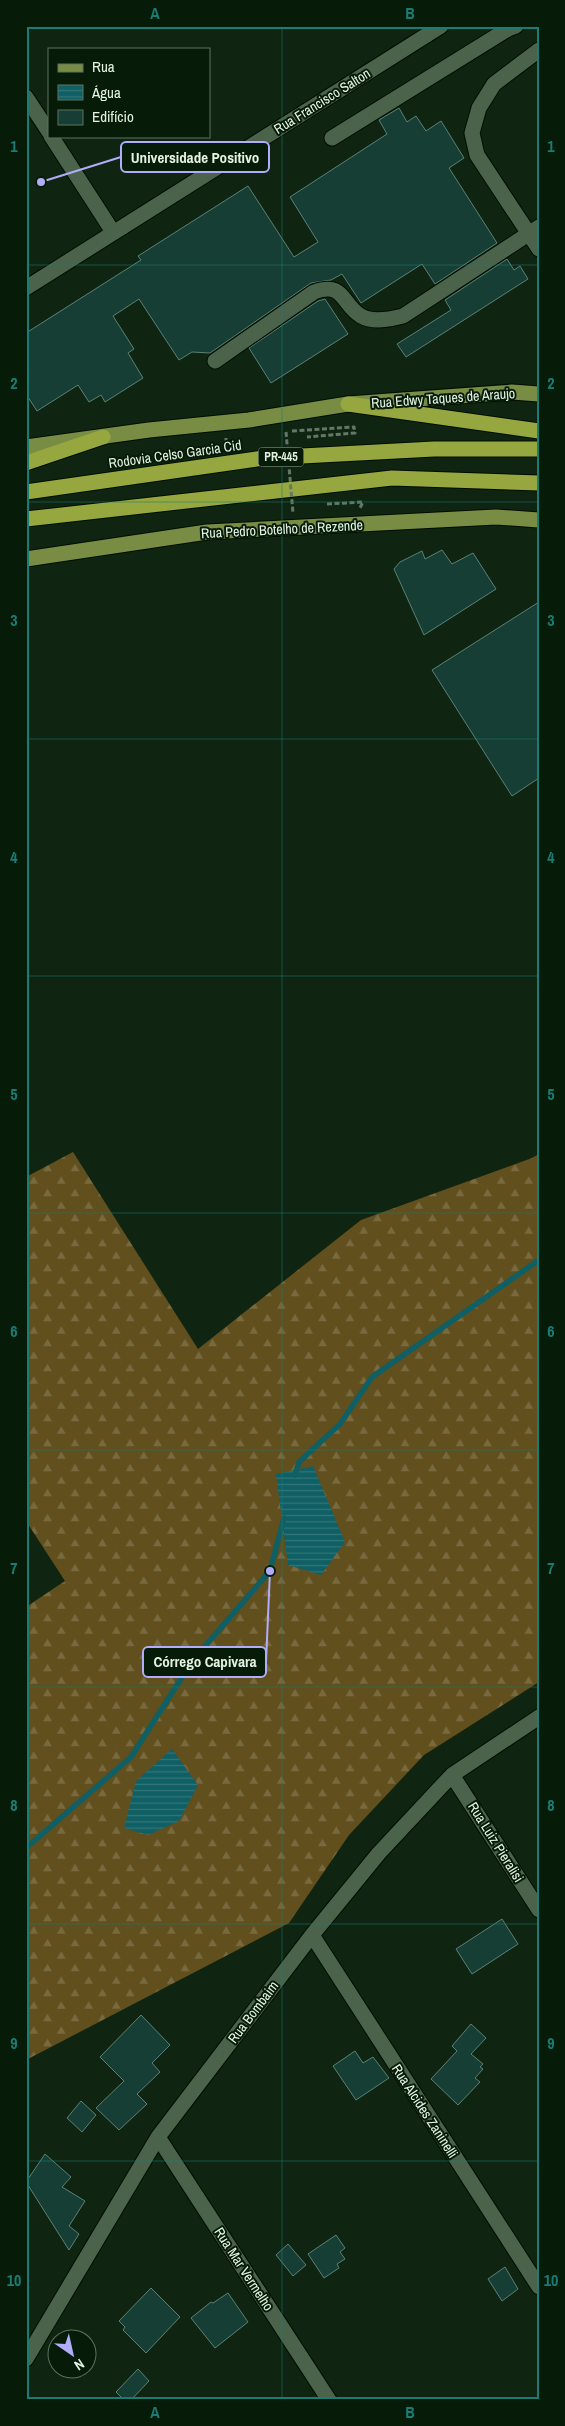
<svg xmlns="http://www.w3.org/2000/svg" width="565" height="2426" font-family="'Archivo Narrow',sans-serif">
  <defs>
    <pattern id="forest-firs" width="22" height="20" patternUnits="userSpaceOnUse" patternTransform="scale(1.25)"><rect width="22" height="20" fill="#614f1e"/><path d="M5 1l3.5 6h-7zM16 11l3.5 6h-7z" fill="#78693f"/></pattern>
    <pattern id="water-rules" width="6" height="5" patternUnits="userSpaceOnUse" patternTransform="scale(1.25)"><rect width="6" height="5" fill="#105f64"/><path d="M0 2.5h6" fill="none" stroke="#33767a"/></pattern>
  </defs>
  <rect width="100%" height="100%" fill="#0f2511"/>
  <!-- forest -->
  <path fill="url(#forest-firs)" d="M73 1152 198 1349 361 1220 532 1158 539 1154V1682L424 1755 349 1835 289 1923 26 2060V1607L65 1581 26 1521V1177Z"/>
  <!-- water -->
  <path fill="url(#water-rules)" d="M313 1466 345 1542 321 1575 288 1565 276 1474Z
    M172 1749 198 1785 179 1821 148 1835 124 1828 136 1781Z"/>
  <g fill="none" stroke-linecap="round" stroke-linejoin="round">
    <!-- stream -->
    <path stroke="#105f64" stroke-width="5.5" d="M295 1475 299 1462 340 1424 372 1377 539 1260
      M26 1848 131 1757 193 1660 270 1571 284 1518"/>
  </g>
  <!-- building -->
  <path fill="#173e34" stroke="#5a8276" d="M399 108 407 122 416 116 426 131 441 121 464 158 449 168 497 243 435 284 422 264 361 303 342 274 331 280 311 283 210 353 192 352 179 360 139 299 113 316 134 349 128 353 143 378 105 402 101 395 89 402 78 385 37 411 26 394V333L141 260 138 256 248 186 294 257 318 242 290 197 387 134 379 120Z
    M507 259 514 270 520 266 528 279 406 357 397 344 451 310 445 300Z
    M325 299 348 334 271 383 249 348 318 301Z
    M442 550 452 564 473 553 496 589 424 635 394 569 400 562 422 551 425 559Z
    M539 602V778L512 796 432 670Z
    M502 1919 518 1944 472 1974 456 1949Z
    M141 2015 170 2045 152 2063 160 2072 137 2094 147 2104 119 2130 96 2108 124 2081 100 2057Z
    M471 2024 486 2038 471 2054 483 2064 480 2067 483 2069 475 2078 480 2082 458 2105 431 2079 457 2051 452 2046Z
    M355 2051 363 2063 373 2057 389 2078 356 2100 333 2066Z
    M81 2101 96 2115 82 2132 67 2118Z
    M45 2154 71 2177 62 2187 85 2201 69 2226 79 2234 69 2250 26 2182Z
    M336 2235 345 2248 340 2252 345 2259 337 2264 339 2268 324 2278 308 2254Z
    M288 2244 306 2265 293 2276 276 2255Z
    M505 2267 518 2289 502 2301 488 2279Z
    M151 2288 180 2317 146 2353 123 2330 125 2327 119 2321Z
    M228 2293 248 2322 215 2348 191 2318 211 2302 213 2303Z
    M138 2369 149 2381 131 2400H124L116 2392Z"/>
  <g fill="none" stroke-linecap="round" stroke-linejoin="round">
    <defs>
      <path id="minor" d="M539 50 494 84 479 108 472 133 477 155 539 249
        M26 97 49 132
        M51 136 113 232
        M332 138 508 29 516 26
        M26 288 441 26
        M215 361 314 292C345 281 341 304 361 316 373 323 391 319 403 316L539 227
        M452 1775 539 1910
        M312 1935 539 2287
        M158 2137 329 2400
        M26 2359 158 2137 312 1935 379 1853 452 1775 539 1717"/>
      <path id="major" d="M26 447 149 430 249 420 348 404 512 392 539 394
        M26 559 207 532 496 517 539 520"/>
      <path id="highway" d="M348 404 539 431
        M26 463 103 437
        M26 492 264 458 434 449H539
        M26 519 392 478 539 483"/>
    </defs>
    <!-- minor casing -->
    <use href="#minor" stroke="#000e00" stroke-width="17"/>
    <!-- major casing -->
    <use href="#major" stroke="#000e00" stroke-width="17"/>
    <!-- highway casing -->
    <use href="#highway" stroke="#000e00" stroke-width="17"/>
    <!-- path -->
    <path stroke="#657866" stroke-width="3" stroke-dasharray="5 2.5" stroke-linecap="butt" d="M292 431 354 427 355 433 307 437
      M226 438V444L236 443
      M327 504 363 502 360 508"/>
    <!-- minor -->
    <use href="#minor" stroke="#4b634b" stroke-width="15"/>
    <!-- major -->
    <use href="#major" stroke="#798c44" stroke-width="15"/>
    <!-- highway -->
    <use href="#highway" stroke="#97a73f" stroke-width="15"/>
    <!-- path-bridge -->
    <path stroke="#657866" stroke-width="3" stroke-dasharray="5 2.5" stroke-linecap="butt" d="M286 432 293 513"/>
  </g>
  <!-- grid -->
  <path fill="none" stroke="#1a7c74" stroke-width="1" stroke-opacity="0.55" d="M282 26V2400M26 265H539M26 502H539M26 739H539M26 976H539M26 1213H539M26 1450H539M26 1687H539M26 1924H539M26 2161H539"/>
  <g text-anchor="middle" stroke-width="4" stroke-linejoin="round" paint-order="stroke">
    <!-- shield labels -->
    <rect fill="#061c08" stroke="#a1b2a2" stroke-width="1" x="258.5" y="447.5" width="45" height="19" rx="4"/>
    <g font-size="12" font-weight="bold" fill="#e4f3e4">
      <text x="281" y="461">PR-445</text>
    </g>
    <!-- street labels -->
    <g font-size="14" fill="#e4f3e4" stroke="#061c08">
      <text transform="translate(322 101) rotate(-32)" y="5">Rua Francisco Salton</text>
      <text transform="translate(443 398) rotate(-4)" y="5">Rua Edwy Taques de Araujo</text>
      <text transform="translate(175 454) rotate(-8)" y="5">Rodovia Celso Garcia Cid</text>
      <text transform="translate(282 529) rotate(-3)" y="5">Rua Pedro Botelho de Rezende</text>
      <text transform="translate(496 1842) rotate(58)" y="5">Rua Luiz Pieralisi</text>
      <text transform="translate(253 2012) rotate(-53)" y="5">Rua Bombaim</text>
      <text transform="translate(425 2111) rotate(57)" y="5">Rua Alcides Zaninelli</text>
      <text transform="translate(244 2269) rotate(57)" y="5">Rua Mar Vermelho</text>
    </g>
  </g>
  <!-- callouts -->
  <path fill="none" stroke="#b1adfa" stroke-width="2" d="M41 182L121 157M270 1571L266 1662"/>
  <g fill="#b1adfa" stroke="#061c08" stroke-width="2">
    <circle cx="41" cy="182" r="5"/>
    <circle cx="270" cy="1571" r="5"/>
  </g>
  <g fill="#061c08" stroke="#b1adfa" stroke-width="2">
    <rect x="121" y="142" width="148" height="30" rx="5"/>
    <rect x="143" y="1647" width="123" height="30" rx="5"/>
  </g>
  <g font-size="15" text-anchor="middle" font-weight="bold" fill="#e4f3e4">
    <text x="195" y="163">Universidade Positivo</text>
    <text x="205" y="1667">Córrego Capivara</text>
  </g>
  <!-- border -->
  <rect width="565" height="2426" fill="none" stroke="#061c08" stroke-width="55"/>
  <!-- legend -->
  <rect x="48" y="48" width="162" height="90" fill="#061c08" stroke="#5f7260"/>
  <rect x="58" y="64" width="25" height="8" fill="#798c44" stroke="#5f7260"/>
  <text x="92" y="72" font-size="15" fill="#e4f3e4">Rua</text>
  <rect x="58" y="85" width="25" height="15" fill="url(#water-rules)" stroke="#5f7260"/>
  <text x="92" y="98" font-size="15" fill="#e4f3e4">Água</text>
  <rect x="58" y="110" width="25" height="15" fill="#173e34" stroke="#5f7260"/>
  <text x="92" y="122" font-size="15" fill="#e4f3e4">Edifício</text>
  <!-- north arrow -->
  <g transform="translate(72 2354) rotate(146)"><circle r="24" fill="#061c08" stroke="#5f7260"/>
  <path d="M0-4L9 19L0 12L-9 19Z" fill="#b1adfa"/>
  <text y="-8" font-size="14" font-weight="bold" text-anchor="middle" fill="#e4f3e4">N</text>
  </g>
  <rect x="28" y="28" width="510" height="2370" fill="none" stroke="#1a7c74" stroke-width="2"/>
  <g font-size="16" text-anchor="middle" font-weight="bold" fill="#1a7c74">
    <text x="155" y="19">A</text>
    <text x="410" y="19">B</text>
    <text x="14" y="152">1</text>
    <text x="551" y="152">1</text>
    <text x="14" y="389">2</text>
    <text x="551" y="389">2</text>
    <text x="14" y="626">3</text>
    <text x="551" y="626">3</text>
    <text x="14" y="863">4</text>
    <text x="551" y="863">4</text>
    <text x="14" y="1100">5</text>
    <text x="551" y="1100">5</text>
    <text x="14" y="1337">6</text>
    <text x="551" y="1337">6</text>
    <text x="14" y="1574">7</text>
    <text x="551" y="1574">7</text>
    <text x="14" y="1811">8</text>
    <text x="551" y="1811">8</text>
    <text x="14" y="2049">9</text>
    <text x="551" y="2049">9</text>
    <text x="14" y="2286">10</text>
    <text x="551" y="2286">10</text>
    <text x="155" y="2418">A</text>
    <text x="410" y="2418">B</text>
  </g>
</svg>
